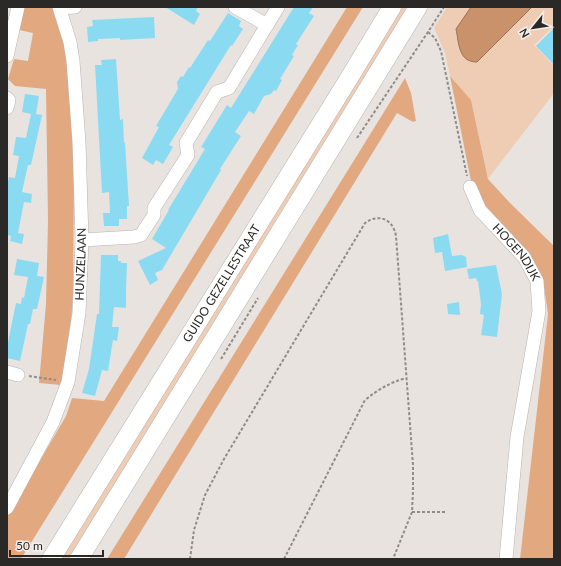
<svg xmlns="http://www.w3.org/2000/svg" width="561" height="566" font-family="Lato,sans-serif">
  <rect width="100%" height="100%" fill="#e9e3df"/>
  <!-- green -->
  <path fill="#efccb4" d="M399 7H406L403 16 70 559H56Z
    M447 7H471L456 29 460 53 477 62 532 7H554V26L534 45 554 66V93L488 179 471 100 450 76 445 53 434 28Z"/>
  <!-- forest -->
  <path fill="#e2a981" d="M23 7H53L69 55 74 176 73 296 70 335 61 385 39 383 46 304 48 221 46 89 15 86 8 79 14 59 28 61 33 33 19 30Z
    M347 7H363L21 559H7V517L66 416 72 398 104 401Z
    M450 76 471 100 488 179 510 203 554 246V559H520L548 314 543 280 482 209 472 186Z
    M405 78 411 93 416 121 413 122 397 113 124 559H107Z"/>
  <!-- water -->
  <path fill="#c9926b" stroke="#9a7257" d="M471 7H532L477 62C458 62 459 43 456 29Z"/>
  <!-- building -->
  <path fill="#8adbf2" d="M165 7H198L196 11 200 14 194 25Z
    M294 7H313L309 13 314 16 296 44 298 45 292 55 294 56 280 79 282 80 276 91 274 90 271 94 264 96 254 114 249 111 235 132 241 136 220 169 221 170 162 270 155 273 158 280 150 285 138 261 166 248 152 239 169 210H168L205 149 201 147 227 105 231 108Z
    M228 13 241 21 239 26 243 29 232 46 231 45 169 145 173 147 163 164 156 160 153 165 142 158 159 127 156 126 178 89 177 82 181 76 183 77 189 67 190 68 208 40 210 41Z
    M154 17 155 38 120 40V38L98 39V41L88 42 87 27 93 26 92 20Z
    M554 28V65L536 46Z
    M116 59 120 120 123 119 124 142 125 143 129 206H127V219H119V226H104L103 213H110L109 192 102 193 95 65H102L101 60Z
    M25 94 39 96 36 114 42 115 31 165H28L22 192 32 194 31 203 24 202 18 233 24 234 22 244 10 241 11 236 7 235V186L9 177 15 178 19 156 13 155 16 137 26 138 31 114 22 112Z
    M448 234 452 256 462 255 466 257 467 267 445 271 442 252 435 253 433 238Z
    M101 255H118V261H121V263H127L126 291V308L114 307 112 327H119L117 341 113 340 108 371 102 370 95 396 82 393 89 369 97 314H99Z
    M17 259 39 263 37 276 44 277 37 309H33L30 324H28L20 361 7 358V347L16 303 21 304 22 297 24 298 28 277 14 275Z
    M496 265 502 294 497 337 481 335 484 315 480 314 481 304 478 281H477L476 278 469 279 467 269Z
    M459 302 460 315 448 314 447 304Z"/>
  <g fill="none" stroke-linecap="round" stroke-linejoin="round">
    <defs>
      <g id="minor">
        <path d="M60 8 75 7"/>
        <path d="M267 25 278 7"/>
        <path d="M7 56 18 7"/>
        <path d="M7 98 9 100 7 108"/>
        <path id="s1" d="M470 187 480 210 524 257 537 281 539 311 517 437 506 559"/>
        <path d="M82 240 134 237 141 235 154 215V208L188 155 186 143 217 92 229 88 267 25 235 7"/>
        <path d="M7 372 18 375"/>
        <path id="s2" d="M7 508 53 422 68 382 79 313 82 240 79 142 73 61 70 42 59 7"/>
      </g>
      <g id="secondary">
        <path id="s3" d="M51 559 351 75 392 7"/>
        <path d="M79 559 418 7"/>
      </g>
    </defs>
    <!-- minor casing -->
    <use href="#minor" stroke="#b8b3b0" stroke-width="14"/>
    <!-- secondary casing -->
    <use href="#secondary" stroke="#b8b3b0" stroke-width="19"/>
    <!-- path -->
    <path stroke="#908c8a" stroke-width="2" stroke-dasharray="3 2" stroke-linecap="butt" d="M428 32 435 38 441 51 467 176
      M357 138 428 32 444 7
      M221 359 258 298
      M29 376 56 380
      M412 512H447
      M190 559 194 530 205 495 224 459 365 223C379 213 393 219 396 236L413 465V491L412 512 393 559
      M284 559 365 400C379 389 389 383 406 378"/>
    <!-- minor -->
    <use href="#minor" stroke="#fff" stroke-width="13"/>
    <!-- secondary -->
    <use href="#secondary" stroke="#fff" stroke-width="18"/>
  </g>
  <g text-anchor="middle" stroke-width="3.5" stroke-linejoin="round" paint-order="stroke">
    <!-- street labels -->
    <g font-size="12" fill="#2b2928" stroke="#f6f0ec">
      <text dy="4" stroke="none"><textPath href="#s1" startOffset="81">HOGENDIJK</textPath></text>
      <text dy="4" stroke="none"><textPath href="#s2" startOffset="259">HUNZELAAN</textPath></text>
      <text dy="4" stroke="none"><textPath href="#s3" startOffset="324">GUIDO GEZELLESTRAAT</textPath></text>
    </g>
  </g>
  <!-- border -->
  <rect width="561" height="566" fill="none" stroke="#2b2928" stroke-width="16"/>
  <!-- north arrow -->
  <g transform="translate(533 28) rotate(240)" stroke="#f6f0ec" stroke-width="3" paint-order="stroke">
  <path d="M0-3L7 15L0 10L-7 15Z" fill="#2b2928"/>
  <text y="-6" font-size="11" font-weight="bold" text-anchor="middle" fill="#2b2928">N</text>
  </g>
  <!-- scale -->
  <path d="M10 550v6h93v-6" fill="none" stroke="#2b2928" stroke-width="2"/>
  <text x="16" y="550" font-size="12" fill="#2b2928" stroke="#f6f0ec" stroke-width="3" paint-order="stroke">50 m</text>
</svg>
